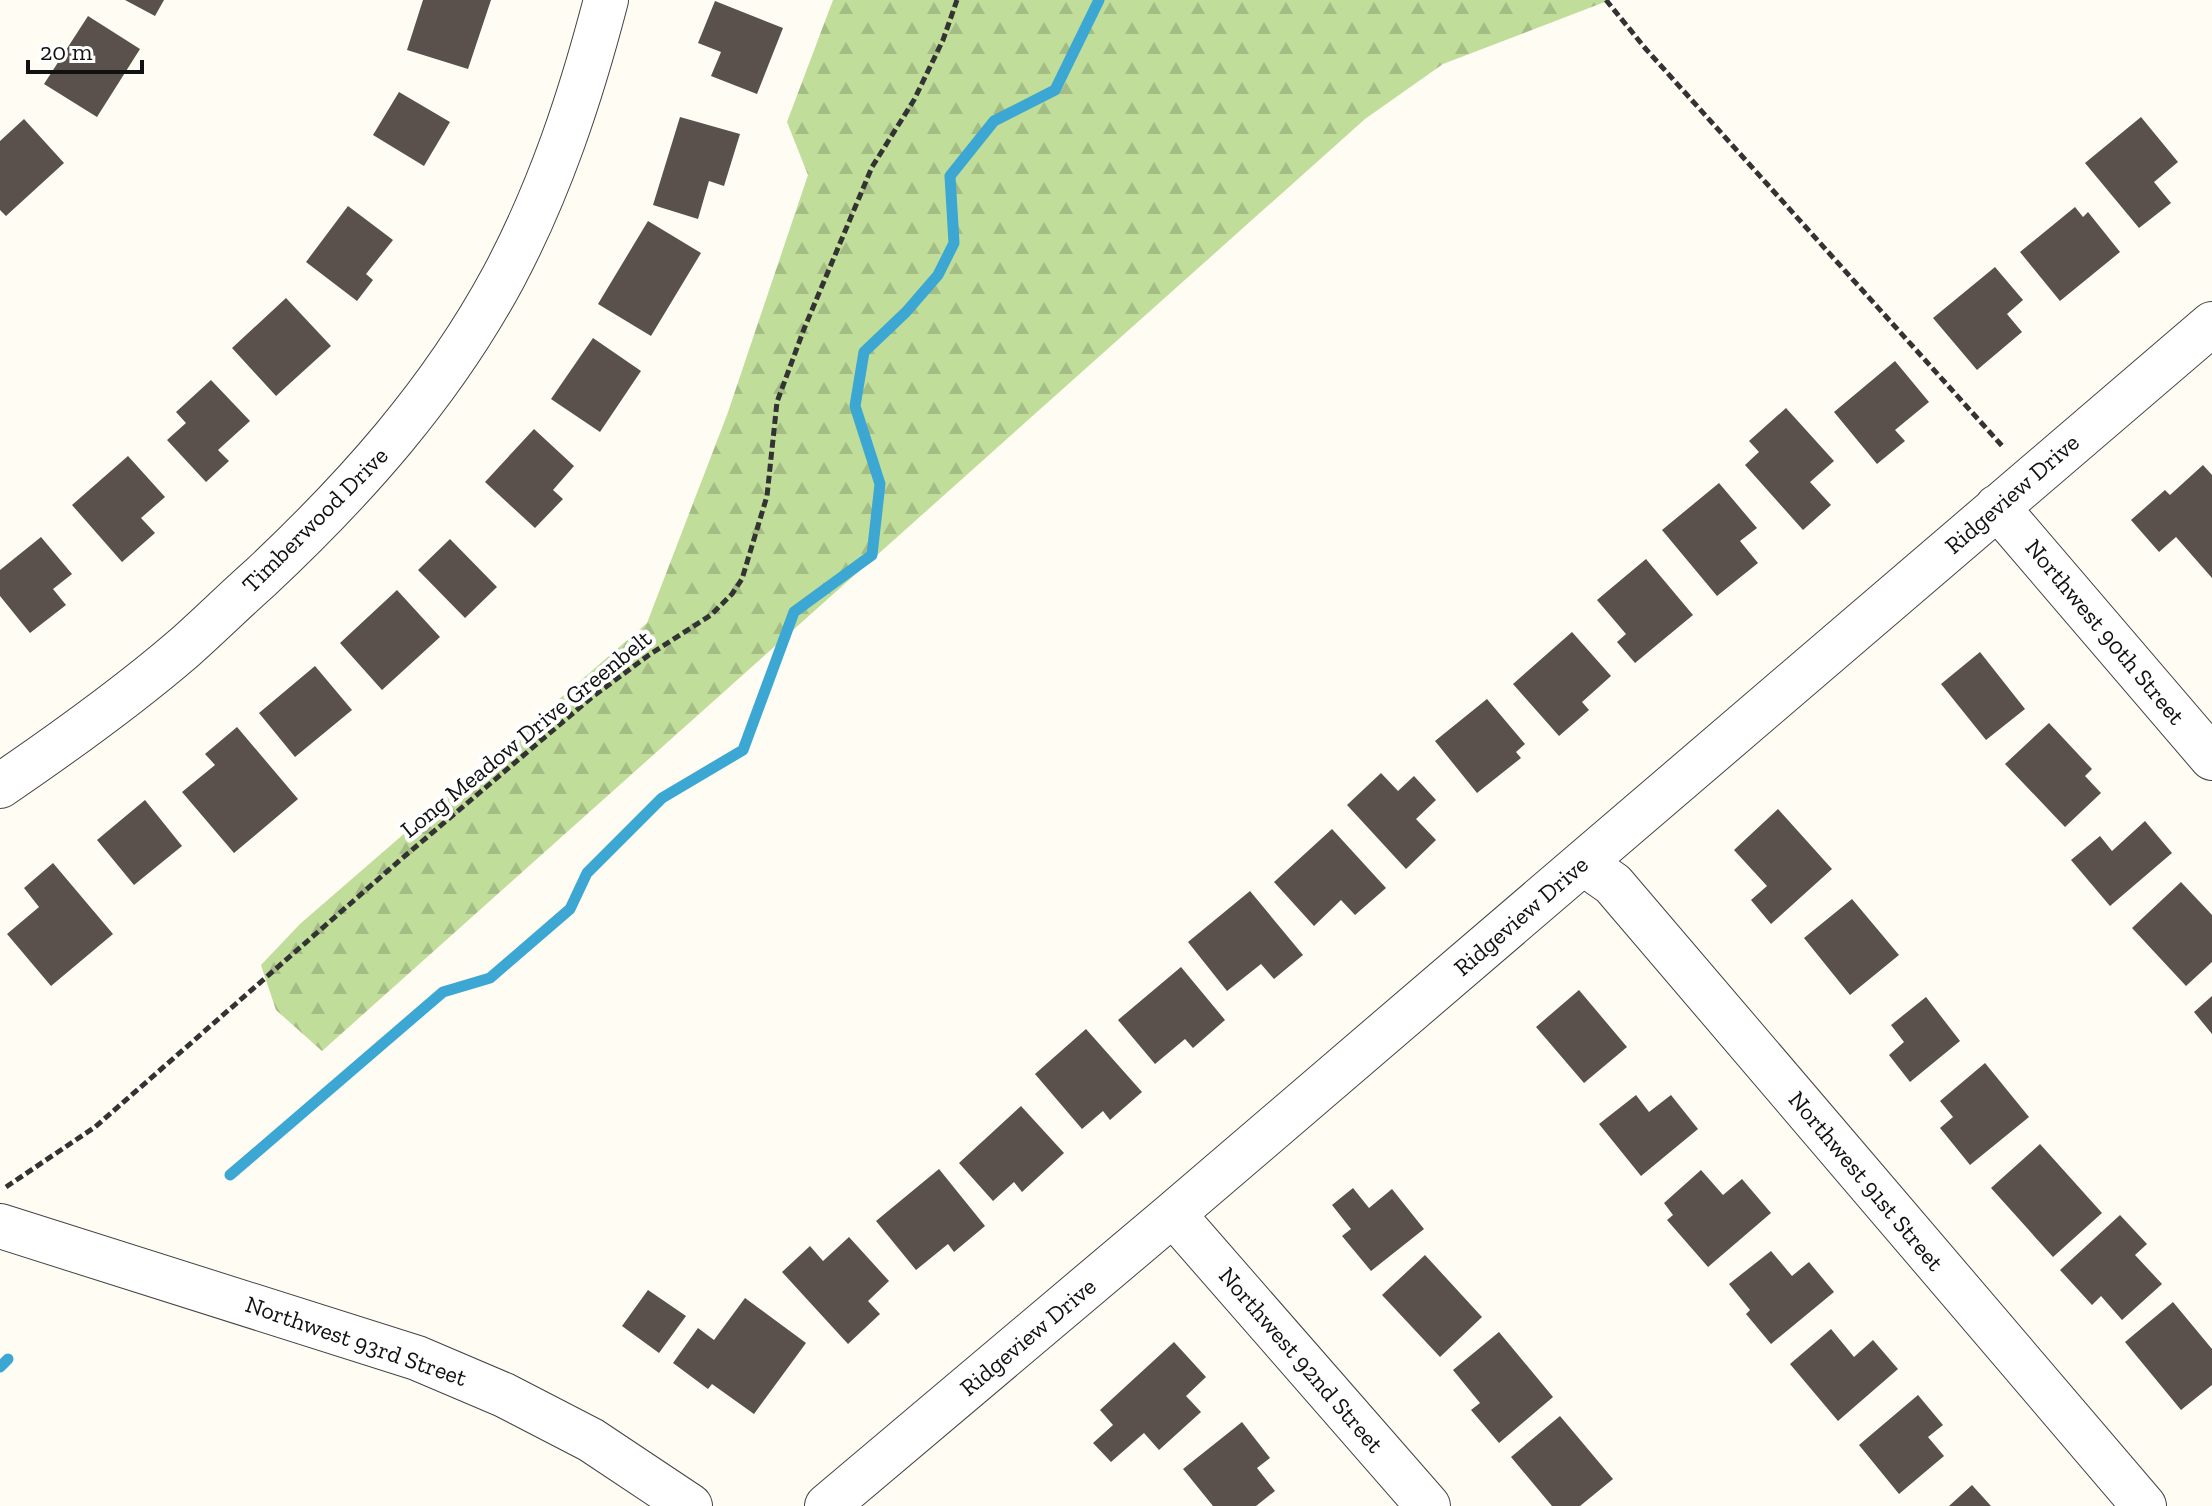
<svg xmlns="http://www.w3.org/2000/svg" width="2212" height="1506" font-family="'Zilla Slab',serif">
  <defs>
    <pattern id="forest-firs" width="22" height="20" patternUnits="userSpaceOnUse" patternTransform="scale(2)"><rect width="22" height="20" fill="#c0dd9a"/><path d="M5 1l3.5 6h-7zM16 11l3.5 6h-7z" fill="#a4bd84"/></pattern>
  </defs>
  <rect width="100%" height="100%" fill="#fffcf4"/>
  <!-- forest -->
  <path fill="url(#forest-firs)" d="M833 0H1610L1443 64 1365 119 322 1051 276 1010 261 965 300 924 647 623 727 415 808 175 787 122Z"/>
  <g fill="none" stroke-linecap="round" stroke-linejoin="round">
    <!-- stream -->
    <path stroke="#3ba7d2" stroke-width="11" d="M230 1175 443 992 490 978 570 909 587 873 662 798 743 750 794 612 872 555 880 484 855 406 864 352 906 312 938 275 954 243 950 176 994 121 1055 90 1099 0
      M0 1367 8 1359"/>
  </g>
  <!-- building -->
  <path fill="#5a504c" d="M125 0H164L155 16Z
    M423 0H491L468 69 407 50Z
    M715 1 783 28 757 94 711 76 721 52 698 43Z
    M88 16 140 49 97 117 44 84Z
    M399 92 450 122 424 166 373 135Z
    M680 117 740 134 724 186 709 181 698 219 653 205Z
    M2141 117 2178 162 2154 182 2171 203 2139 228 2085 163Z
    M24 119 64 163 6 216 0 210V141Z
    M348 206 393 240 366 274 373 280 357 301 306 262Z
    M2075 207 2083 217 2088 212 2120 252 2060 301 2020 252Z
    M648 221 701 253 651 336 598 304Z
    M1995 267 2023 300 2007 314 2022 332 1977 370 1933 318Z
    M286 298 331 346 276 396 232 348Z
    M593 338 641 371 600 432 551 399Z
    M1895 361 1929 402 1895 430 1905 441 1877 464 1834 412Z
    M211 380 250 421 218 450 229 461 206 482 167 440 186 423 176 412Z
    M1786 408 1834 461 1810 482 1831 505 1803 530 1745 465 1759 452 1749 441Z
    M534 429 574 466 553 490 563 499 535 528 485 482Z
    M128 456 165 497 141 518 155 533 122 562 72 505Z
    M2203 465 2212 475V578L2176 537 2159 552 2131 520 2165 490 2170 495Z
    M1719 483 1757 528 1740 541 1758 563 1717 596 1662 530Z
    M41 537 72 574 53 589 66 605 30 633 0 596V570Z
    M450 539 497 587 465 618 418 570Z
    M1646 559 1693 615 1635 663 1617 642 1626 634 1597 600Z
    M397 590 440 637 382 690 340 643Z
    M1572 632 1611 676 1582 702 1589 710 1559 736 1513 684Z
    M1980 652 2025 709 1986 740 1941 684Z
    M315 666 352 710 295 757 259 713Z
    M1487 699 1525 744 1516 752 1521 758 1477 793 1435 741Z
    M2049 723 2092 769 2085 776 2101 793 2065 827 2005 764Z
    M237 727 298 799 234 853 182 792 215 765 205 754Z
    M1381 773 1398 791 1414 776 1436 800 1416 819 1436 840 1406 869 1347 805Z
    M145 800 182 846 134 885 97 840Z
    M1778 809 1832 869 1771 924 1751 900 1767 886 1734 850Z
    M2145 821 2172 853 2110 906 2071 860 2100 836 2112 851Z
    M1332 829 1386 888 1355 915 1341 900 1314 926 1274 882Z
    M53 863 113 934 51 986 7 934 39 907 24 888Z
    M2181 882 2212 915V962L2186 986 2132 928Z
    M1250 891 1303 955 1274 979 1261 964 1227 991 1188 942Z
    M1852 899 1899 955 1850 995 1804 938Z
    M1181 967 1225 1020 1193 1048 1185 1039 1155 1064 1118 1020Z
    M1579 990 1627 1047 1584 1083 1536 1027Z
    M2212 996V1034L2194 1012Z
    M1926 997 1960 1041 1910 1082 1889 1055 1904 1042 1891 1025Z
    M1086 1029 1142 1092 1110 1120 1103 1111 1082 1129 1035 1074Z
    M1985 1063 2029 1117 1970 1165 1940 1128 1953 1117 1940 1101Z
    M1636 1095 1649 1112 1671 1095 1698 1129 1641 1176 1599 1124Z
    M1021 1106 1064 1153 1022 1192 1014 1182 993 1201 959 1163Z
    M2040 1144 2102 1213 2053 1257 1991 1188Z
    M939 1169 985 1226 954 1252 948 1244 916 1270 876 1221Z
    M1701 1170 1723 1195 1742 1179 1771 1213 1708 1267 1667 1220 1673 1215 1664 1203Z
    M1353 1188 1369 1208 1392 1189 1424 1229 1371 1271 1342 1236 1351 1229 1332 1205Z
    M2120 1215 2147 1244 2135 1255 2162 1284 2122 1320 2101 1296 2092 1305 2060 1270Z
    M849 1237 889 1281 868 1301 880 1314 848 1344 782 1272 810 1246 823 1261Z
    M1771 1251 1792 1276 1809 1262 1834 1292 1771 1344 1746 1314 1750 1310 1729 1284Z
    M1425 1255 1482 1317 1440 1357 1382 1295Z
    M648 1290 686 1316 659 1353 622 1326Z
    M745 1298 806 1343 754 1414 712 1384 708 1389 673 1363 698 1328 714 1340Z
    M2173 1302 2212 1349V1385L2181 1410 2125 1342Z
    M1831 1329 1854 1357 1873 1340 1898 1369 1838 1421 1790 1364Z
    M1499 1332 1553 1397 1499 1443 1471 1410 1480 1403 1453 1370Z
    M1174 1342 1206 1377 1186 1396 1201 1412 1159 1450 1144 1433 1111 1462 1093 1443 1113 1425 1100 1410Z
    M1918 1395 1943 1425 1928 1437 1944 1456 1899 1494 1859 1445Z
    M1560 1416 1613 1479 1580 1506H1552L1511 1457Z
    M1242 1422 1270 1458 1257 1468 1275 1491 1256 1506H1213L1183 1469Z
    M1972 1485 1991 1506H1949Z"/>
  <g fill="none" stroke-linecap="round" stroke-linejoin="round">
    <defs>
      <path id="street" d="M1997 507 2212 758
        M0 786C63 743 126 698 184 648 210 625 234 601 260 578 355 489 441 393 503 278 550 190 581 96 606 0
        M1583 863 1613 884 2144 1506
        M1173 1214 1428 1506
        M0 1226 417 1358 504 1395 591 1440 690 1506
        M827 1506 1173 1214 2212 324"/>
    </defs>
    <!-- street casing -->
    <use href="#street" stroke="#444" stroke-width="46"/>
    <!-- path -->
    <path stroke="#333" stroke-width="5" stroke-dasharray="8 4" stroke-linecap="butt" d="M1606 0 1645 48 2004 448
      M6 1187 95 1127 399 861 591 698 649 655 711 615 732 594 742 579 767 496 777 402 804 329 872 167 914 100 943 40 957 0"/>
    <!-- street -->
    <use href="#street" stroke="#fff" stroke-width="44"/>
  </g>
  <g text-anchor="middle" stroke-width="8" stroke-linejoin="round" paint-order="stroke">
    <!-- street labels -->
    <g font-size="24" fill="#111" stroke="#fff">
      <text transform="translate(2012 494) rotate(-41)" y="8">Ridgeview Drive</text>
      <text transform="translate(315 520) rotate(-45)" y="8">Timberwood Drive</text>
      <text transform="translate(2105 632) rotate(50)" y="8">Northwest 90th Street</text>
      <text transform="translate(526 734) rotate(-39)" y="8">Long Meadow Drive Greenbelt</text>
      <text transform="translate(1521 916) rotate(-41)" y="8">Ridgeview Drive</text>
      <text transform="translate(1866 1181) rotate(50)" y="8">Northwest 91st Street</text>
      <text transform="translate(1028 1337) rotate(-40)" y="8">Ridgeview Drive</text>
      <text transform="translate(356 1341) rotate(19)" y="8">Northwest 93rd Street</text>
      <text transform="translate(1301 1360) rotate(49)" y="8">Northwest 92nd Street</text>
    </g>
  </g>
  <!-- scale -->
  <path d="M28 60v12h114v-12" fill="none" stroke="#111111" stroke-width="4"/>
  <text x="40" y="60" font-size="24" fill="#111111" stroke="#ffffff" stroke-width="6" paint-order="stroke">20 m</text>
</svg>
